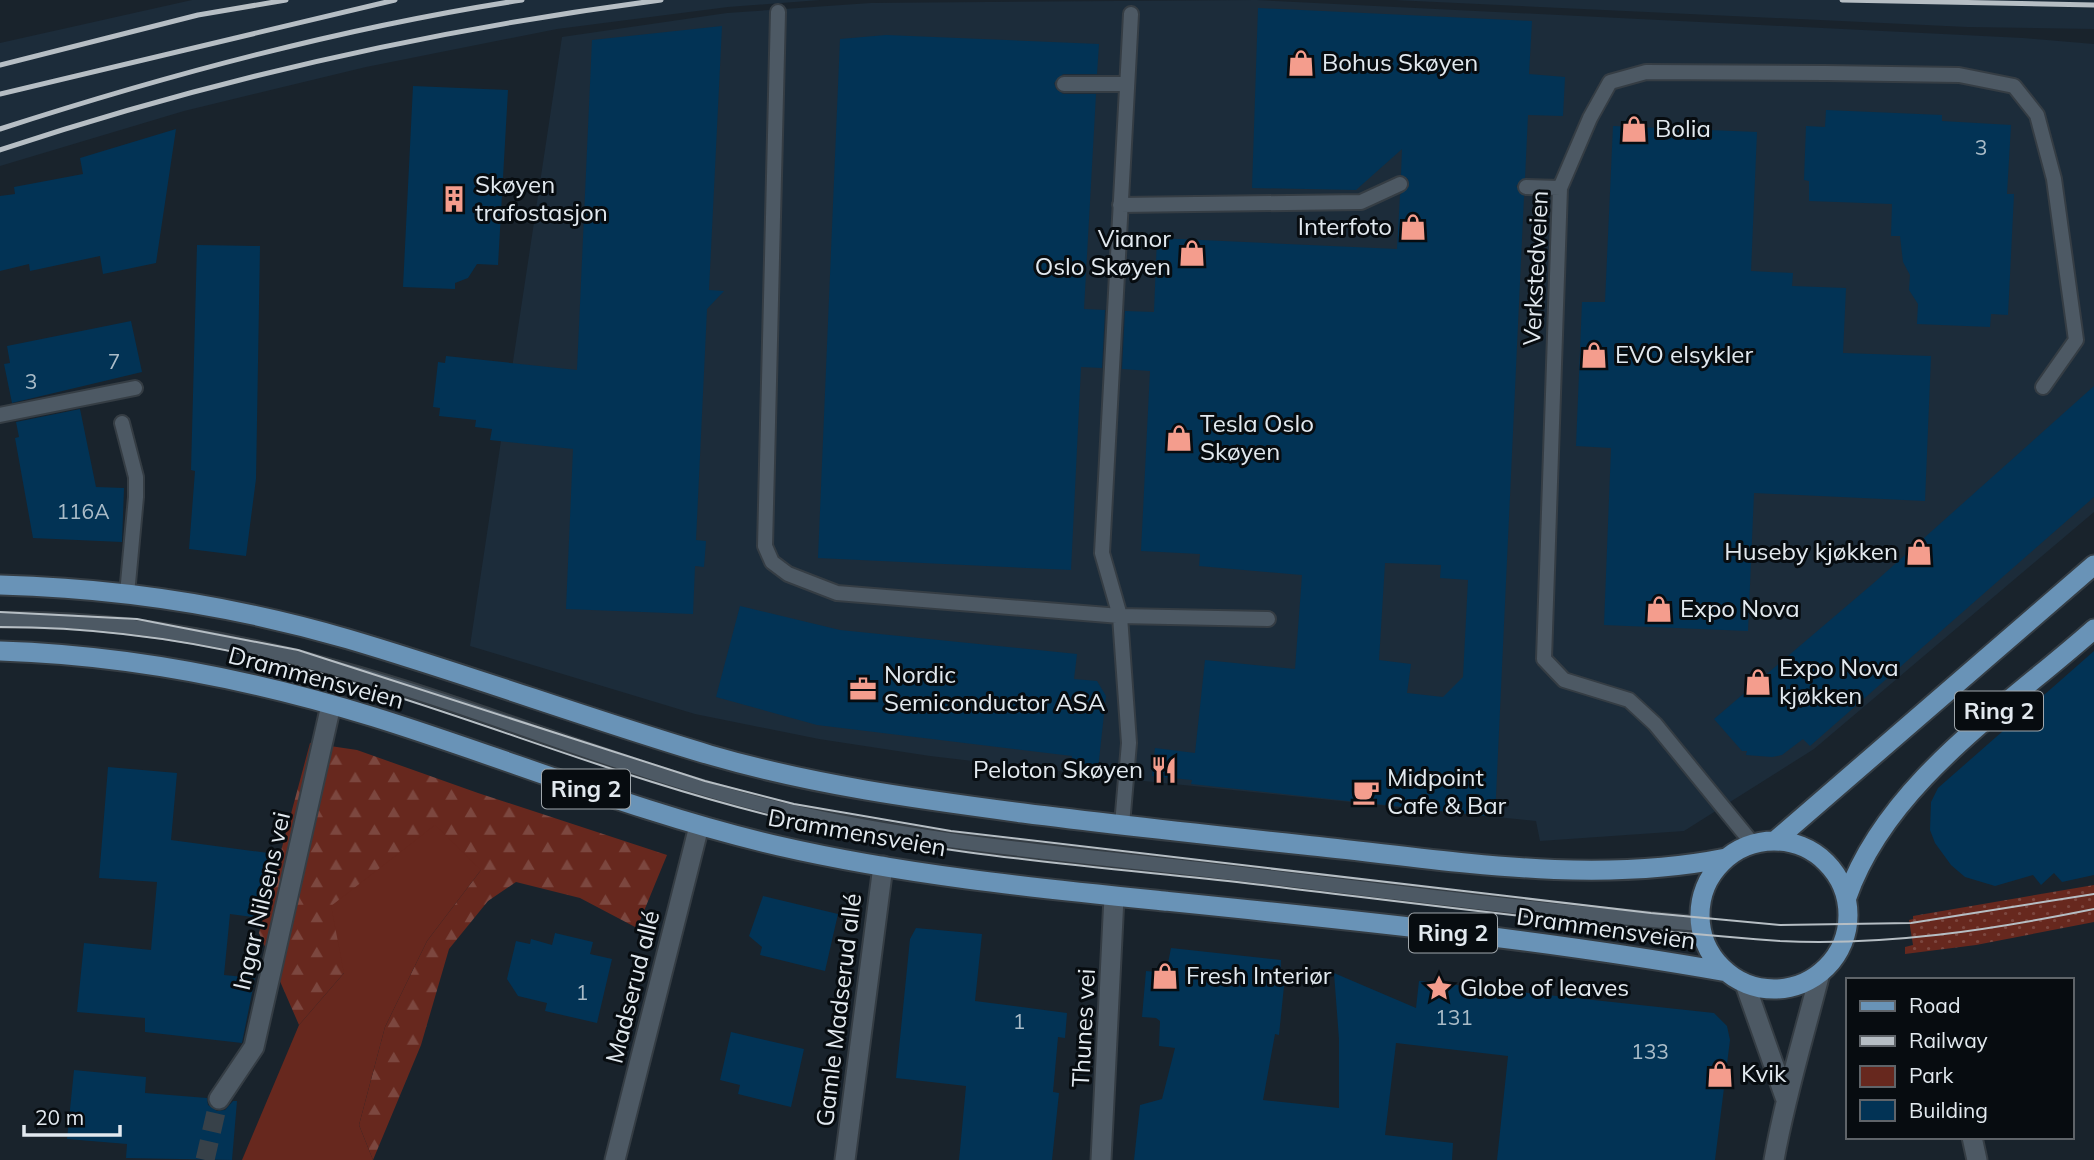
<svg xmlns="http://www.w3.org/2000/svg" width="2094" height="1160" font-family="Mulish,sans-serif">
  <defs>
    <pattern id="grass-dots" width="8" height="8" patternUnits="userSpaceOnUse" patternTransform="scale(1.75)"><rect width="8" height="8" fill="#67281e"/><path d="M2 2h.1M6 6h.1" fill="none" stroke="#7c473f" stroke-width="1.8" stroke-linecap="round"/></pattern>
    <pattern id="forest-firs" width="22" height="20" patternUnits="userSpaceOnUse" patternTransform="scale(1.75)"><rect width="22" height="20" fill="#67281e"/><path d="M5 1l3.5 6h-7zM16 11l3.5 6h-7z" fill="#7c473f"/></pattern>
  </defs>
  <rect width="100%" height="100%" fill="#19232c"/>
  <!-- built -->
  <path fill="#1c2c3a" d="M192 0H820L728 7 557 29 366 67 184 111 0 166V43Z
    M1256 0 2023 38 2094 44V512L1814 749 1684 831 1540 841 1536 821 1144 781 930 756 819 739 695 714 470 646 562 37 727 13 871 3Z
    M1394 0H2094V29L1967 27Z"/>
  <!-- grass -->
  <path fill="url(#grass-dots)" d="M2094 885V922L1976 945 1905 954V947L1913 945 1909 920 1913 919V916Z"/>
  <!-- forest -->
  <path fill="url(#forest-firs)" d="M310 743 357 750 478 793 667 855 637 928 580 898 516 882 488 901 449 949 421 1045 373 1160 359 1125 385 1027 427 941 481 870 344 973 299 1025 259 933Z"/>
  <!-- green -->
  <path fill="#67281e" d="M435 825 481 870 427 941 385 1027 359 1125 373 1160H242L299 1025 344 973 331 906Z"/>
  <!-- building -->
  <path fill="#023355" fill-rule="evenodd" d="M1258 8 1532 21 1529 74 1565 77 1563 116 1528 115 1525 178 1516 186 1524 196 1495 817 1191 784 1192 780 1152 776 1155 748 1195 753 1205 660 1295 669 1302 575 1199 566 1200 554 1141 551 1150 371 1122 369 1125 311 1154 312 1157 238 1397 249 1400 195 1409 186 1408 179 1401 175 1402 149 1356 190 1252 188ZM1385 563 1441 565 1440 578 1468 580 1463 677 1443 697 1407 693 1411 664 1379 660Z
    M722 26 709 290 724 291 707 309 696 540 706 541 704 567 695 566 693 614 566 609 573 449 490 440 492 429 475 427 476 420 439 416 440 408 433 407 438 362 445 363 446 356 577 370 592 40Z
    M886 35 1099 44 1097 74H1063L1054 83 1056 89 1063 94H1096L1084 309 1105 310 1102 368 1081 367 1071 570 818 558 840 39Z
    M413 86 508 90 498 265 477 264 468 278 455 283V289L403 287Z
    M1826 110 1942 115V121L2011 125 2007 194H2014L2008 315 1991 314 1990 327 1917 324 1918 304 1909 290 1910 275 1903 262 1900 236H1891L1892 204 1809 201V181L1804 180 1806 126 1825 127Z
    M1613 126 1757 132 1751 271 1793 273 1792 286 1846 288 1843 353 1931 356 1925 501 1754 493 1748 631 1604 625 1611 448 1576 446 1582 302H1605Z
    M176 129 156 263 103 274 100 256 30 271 29 264 0 271V196L15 194 14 187 83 174 80 158Z
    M197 245 260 246 256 479 246 556 189 549 195 471 191 470Z
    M131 321 142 372 12 403 4 364 10 363 7 346Z
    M2094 386V497L1810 746 1803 739 1782 755 1772 757 1746 755 1747 751H1742L1714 719 1876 581Z
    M80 409 96 487 124 488 122 542 33 538 15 438 19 437 16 422Z
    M740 606 840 630 1077 654 1074 679 1097 681 1106 696 1098 769 1071 766 1072 756 817 725 716 697Z
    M2094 651V875L2062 882 2054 873 2041 885 2033 875 1995 886 1965 877 1951 865 1935 843 1930 830 1931 802 1938 788Z
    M108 767 177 773 171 840 268 853 260 918 230 914 224 975 255 978 242 1043 145 1032V1018L77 1012 84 943 151 950 157 882 99 878Z
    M763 896 838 914 825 971 760 955 762 947 749 936Z
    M916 928 982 934 975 1001 1067 1013 1065 1038 1058 1037 1053 1092 1059 1093 1052 1160H959L966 1086 896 1078 910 939Z
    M555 933 593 942 590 954 612 959 597 1023 545 1011 547 1003 518 996 507 979 516 941 530 944 531 939 552 945Z
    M1171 948 1281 960 1280 985 1284 986 1279 1035 1275 1034 1263 1100 1339 1108V1039L1334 973 1416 1008 1419 981 1714 1013 1727 1026 1730 1040 1715 1160H1497L1508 1056 1396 1043 1385 1135 1453 1143 1452 1160H1134L1140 1105 1162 1099 1175 1048 1159 1046 1160 1021 1156 1018 1142 1017 1146 971 1166 973Z
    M731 1032 804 1049 791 1107 738 1094 740 1085 720 1080Z
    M74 1070 146 1077 145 1093 207 1098 208 1105 217 1111 225 1110 233 1101H237L232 1160 126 1158 127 1144 67 1139Z"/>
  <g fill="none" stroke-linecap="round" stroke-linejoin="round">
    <!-- minor-tunnel -->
    <path stroke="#374149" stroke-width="19" stroke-dasharray="19 10" stroke-linecap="butt" d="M205 1160 219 1099"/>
    <defs>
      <path id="service" d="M778 12 765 546 772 562 788 574 837 593 1120 616 1129 743 1122 825
        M1131 14 1102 553 1120 616 1268 619
        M1064 84H1126
        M1526 187 1560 188
        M1120 205 1361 202 1400 184
        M0 415 135 388
        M122 423 136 477V497L127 594
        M0 620C113 618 227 638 335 668 487 709 631 774 784 810 920 842 1060 853 1198 869 1365 888 1533 911 1700 924
        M1753 844 1655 724 1629 700 1564 680 1544 659 1560 188 1590 118 1610 82 1646 72 1826 73 1959 75 2014 86 2037 115 2054 179 2076 340 2043 387"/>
      <path id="minor" d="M1745 984 1785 1097
        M219 1099 254 1047 331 705
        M1972 1137 1977 1160
        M615 1160 699 826
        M845 1160 883 866
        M1101 1160 1114 897
        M1774 1160C1785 1097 1804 1036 1820 973"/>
      <path id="primary" d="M0 585C117 588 235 606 348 639 470 675 589 719 710 755 813 785 917 799 1023 813 1116 825 1210 835 1304 845 1443 859 1587 886 1726 858
        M0 651C129 655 251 679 374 717 509 759 640 814 779 846 905 875 1036 888 1164 901 1352 920 1541 939 1727 972
        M1776 840 2094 565
        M1700 915a74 74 0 1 1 148 0a74 74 0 1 1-148 0Z
        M1847 897C1887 783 2006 707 2094 629"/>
    </defs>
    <!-- service casing -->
    <use href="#service" stroke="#353d44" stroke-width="18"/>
    <!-- minor casing -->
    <use href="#minor" stroke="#353d44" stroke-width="23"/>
    <!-- primary casing -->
    <use href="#primary" stroke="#353d44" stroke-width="23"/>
    <!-- service -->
    <use href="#service" stroke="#4d5964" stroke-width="14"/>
    <!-- minor -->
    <use href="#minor" stroke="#4d5964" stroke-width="19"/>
    <!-- primary -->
    <use href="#primary" stroke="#6993b7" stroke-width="19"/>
    <!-- tram -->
    <path stroke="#b6bec4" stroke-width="2" d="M0 612 137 619 298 650 705 781 794 804 951 831 1651 913 1780 925 1911 923 2094 894
      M0 627C112 627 225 645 333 677 485 721 631 783 785 819 935 855 1092 866 1245 883 1423 904 1602 928 1780 941 1887 946 1990 930 2094 909"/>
    <!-- rail -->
    <path stroke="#b6bec4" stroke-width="5" d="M1842 0 2094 5
      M0 65 198 15 286 0
      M0 94 395 0
      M0 129C170 74 345 27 522 0
      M0 150C214 79 437 29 661 0"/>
  </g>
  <!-- icons -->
  <defs>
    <symbol id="shop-bare" viewBox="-9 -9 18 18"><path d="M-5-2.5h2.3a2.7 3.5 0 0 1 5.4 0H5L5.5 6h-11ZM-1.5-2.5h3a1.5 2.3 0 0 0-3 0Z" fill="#f49d8d" stroke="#070c10" stroke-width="2.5" paint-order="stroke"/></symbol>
    <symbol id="building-bare" viewBox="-9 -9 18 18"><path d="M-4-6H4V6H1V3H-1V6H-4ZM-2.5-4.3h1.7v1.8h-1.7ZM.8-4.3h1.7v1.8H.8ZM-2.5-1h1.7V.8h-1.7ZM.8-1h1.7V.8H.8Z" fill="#f49d8d" stroke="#070c10" stroke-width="2.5" paint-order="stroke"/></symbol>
    <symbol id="office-bare" viewBox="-9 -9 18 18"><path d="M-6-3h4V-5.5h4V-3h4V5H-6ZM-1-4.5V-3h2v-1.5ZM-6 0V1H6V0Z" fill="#f49d8d" stroke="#070c10" stroke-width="2.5" paint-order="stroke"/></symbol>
    <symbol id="restaurant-bare" viewBox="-9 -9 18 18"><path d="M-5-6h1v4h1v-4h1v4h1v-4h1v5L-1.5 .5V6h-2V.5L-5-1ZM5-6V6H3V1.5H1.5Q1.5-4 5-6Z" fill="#f49d8d" stroke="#070c10" stroke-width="2.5" paint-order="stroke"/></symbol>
    <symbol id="cafe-bare" viewBox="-9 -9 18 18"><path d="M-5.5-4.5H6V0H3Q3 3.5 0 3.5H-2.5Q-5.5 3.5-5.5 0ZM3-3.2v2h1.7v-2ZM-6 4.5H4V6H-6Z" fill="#f49d8d" stroke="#070c10" stroke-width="2.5" paint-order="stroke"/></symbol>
    <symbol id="sight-bare" viewBox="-9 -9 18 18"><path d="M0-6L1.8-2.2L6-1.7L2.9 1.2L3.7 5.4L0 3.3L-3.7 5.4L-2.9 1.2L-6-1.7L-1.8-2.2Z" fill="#f49d8d" stroke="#070c10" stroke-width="2.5" paint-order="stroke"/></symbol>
  </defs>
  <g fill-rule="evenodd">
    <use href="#shop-bare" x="1282" y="44" width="38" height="38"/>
    <use href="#shop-bare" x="1615" y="110" width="38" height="38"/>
    <use href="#building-bare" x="435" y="180" width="38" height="38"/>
    <use href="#shop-bare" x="1394" y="208" width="38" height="38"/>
    <use href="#shop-bare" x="1173" y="234" width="38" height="38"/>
    <use href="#shop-bare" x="1575" y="336" width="38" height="38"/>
    <use href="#shop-bare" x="1160" y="419" width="38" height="38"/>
    <use href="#shop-bare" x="1900" y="533" width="38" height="38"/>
    <use href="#shop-bare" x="1640" y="590" width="38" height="38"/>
    <use href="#shop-bare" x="1739" y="663" width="38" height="38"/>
    <use href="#office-bare" x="844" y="670" width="38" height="38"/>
    <use href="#restaurant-bare" x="1145" y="751" width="38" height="38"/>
    <use href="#cafe-bare" x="1347" y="773" width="38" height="38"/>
    <use href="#shop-bare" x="1146" y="957" width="38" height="38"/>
    <use href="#sight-bare" x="1420" y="969" width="38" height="38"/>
    <use href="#shop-bare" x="1701" y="1055" width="38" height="38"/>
  </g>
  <g text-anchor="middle" stroke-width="6" stroke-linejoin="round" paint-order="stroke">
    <!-- number labels -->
    <g font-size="21" fill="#aabcc8">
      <text x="1981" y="155">3</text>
      <text x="114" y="369">7</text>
      <text x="31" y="389">3</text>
      <text x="83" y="519">116A</text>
      <text x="582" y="1000">1</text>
      <text x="1454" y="1025">131</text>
      <text x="1019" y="1029">1</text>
      <text x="1650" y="1059">133</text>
    </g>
    <!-- shield labels -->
    <g fill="#070c10" stroke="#a0a7ac" stroke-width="2">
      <rect x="1955" y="691.5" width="88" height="39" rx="5"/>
      <rect x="542" y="769.5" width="88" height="39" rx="5"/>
      <rect x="1409" y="913.5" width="88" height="39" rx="5"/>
    </g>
    <g font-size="23" font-weight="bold" fill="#e2e9ef">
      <text x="1999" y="719">Ring 2</text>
      <text x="586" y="797">Ring 2</text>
      <text x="1453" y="941">Ring 2</text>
    </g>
    <!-- poi labels -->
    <g font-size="24" fill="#e2e9ef" stroke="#070c10" text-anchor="start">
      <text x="1322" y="71">Bohus Skøyen</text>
      <text x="1655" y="137">Bolia</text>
      <text x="475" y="193">Skøyen<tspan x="475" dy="28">trafostasjon</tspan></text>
      <text x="1392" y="235" text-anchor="end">Interfoto</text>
      <text x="1171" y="247" text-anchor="end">Vianor<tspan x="1171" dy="28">Oslo Skøyen</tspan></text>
      <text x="1615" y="363">EVO elsykler</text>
      <text x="1200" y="432">Tesla Oslo<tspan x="1200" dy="28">Skøyen</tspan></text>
      <text x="1898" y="560" text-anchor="end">Huseby kjøkken</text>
      <text x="1680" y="617">Expo Nova</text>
      <text x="1779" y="676">Expo Nova<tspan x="1779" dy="28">kjøkken</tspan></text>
      <text x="884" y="683">Nordic<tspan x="884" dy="28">Semiconductor ASA</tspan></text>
      <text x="1143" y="778" text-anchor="end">Peloton Skøyen</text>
      <text x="1387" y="786">Midpoint<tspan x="1387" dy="28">Cafe &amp; Bar</tspan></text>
      <text x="1186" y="984">Fresh Interiør</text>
      <text x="1460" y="996">Globe of leaves</text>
      <text x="1741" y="1082">Kvik</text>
    </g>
    <!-- street labels -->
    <g font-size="24" fill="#e2e9ef" stroke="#070c10">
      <text transform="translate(1536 268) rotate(-87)" y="8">Verkstedveien</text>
      <text transform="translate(316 678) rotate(15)" y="8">Drammensveien</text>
      <text transform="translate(857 833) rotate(10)" y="8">Drammensveien</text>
      <text transform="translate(262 901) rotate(-77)" y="8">Ingar Nilsens vei</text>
      <text transform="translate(1606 929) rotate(8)" y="8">Drammensveien</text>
      <text transform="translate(633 987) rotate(-76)" y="8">Madserud allé</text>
      <text transform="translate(839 1010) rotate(-83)" y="8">Gamle Madserud allé</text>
      <text transform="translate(1084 1028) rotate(-87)" y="8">Thunes vei</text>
    </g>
  </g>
  <!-- legend -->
  <rect x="1846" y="978" width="228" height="161" fill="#070c10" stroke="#5f6469" stroke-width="2"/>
  <rect x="1860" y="1001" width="35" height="10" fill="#6993b7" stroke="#5f6469" stroke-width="2"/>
  <text x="1909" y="1013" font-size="21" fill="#e2e9ef">Road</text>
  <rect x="1860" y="1036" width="35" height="10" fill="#b6bec4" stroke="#5f6469" stroke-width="2"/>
  <text x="1909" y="1048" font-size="21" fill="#e2e9ef">Railway</text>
  <rect x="1860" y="1066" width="35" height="21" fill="#67281e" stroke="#5f6469" stroke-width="2"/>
  <text x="1909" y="1083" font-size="21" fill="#e2e9ef">Park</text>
  <rect x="1860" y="1100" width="35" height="21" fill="#023355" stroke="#5f6469" stroke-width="2"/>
  <text x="1909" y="1118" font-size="21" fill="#e2e9ef">Building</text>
  <!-- scale -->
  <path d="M24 1125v10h96v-10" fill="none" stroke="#e2e9ef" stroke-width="3.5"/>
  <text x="35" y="1125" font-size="21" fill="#e2e9ef" stroke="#070c10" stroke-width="5" paint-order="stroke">20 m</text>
</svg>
